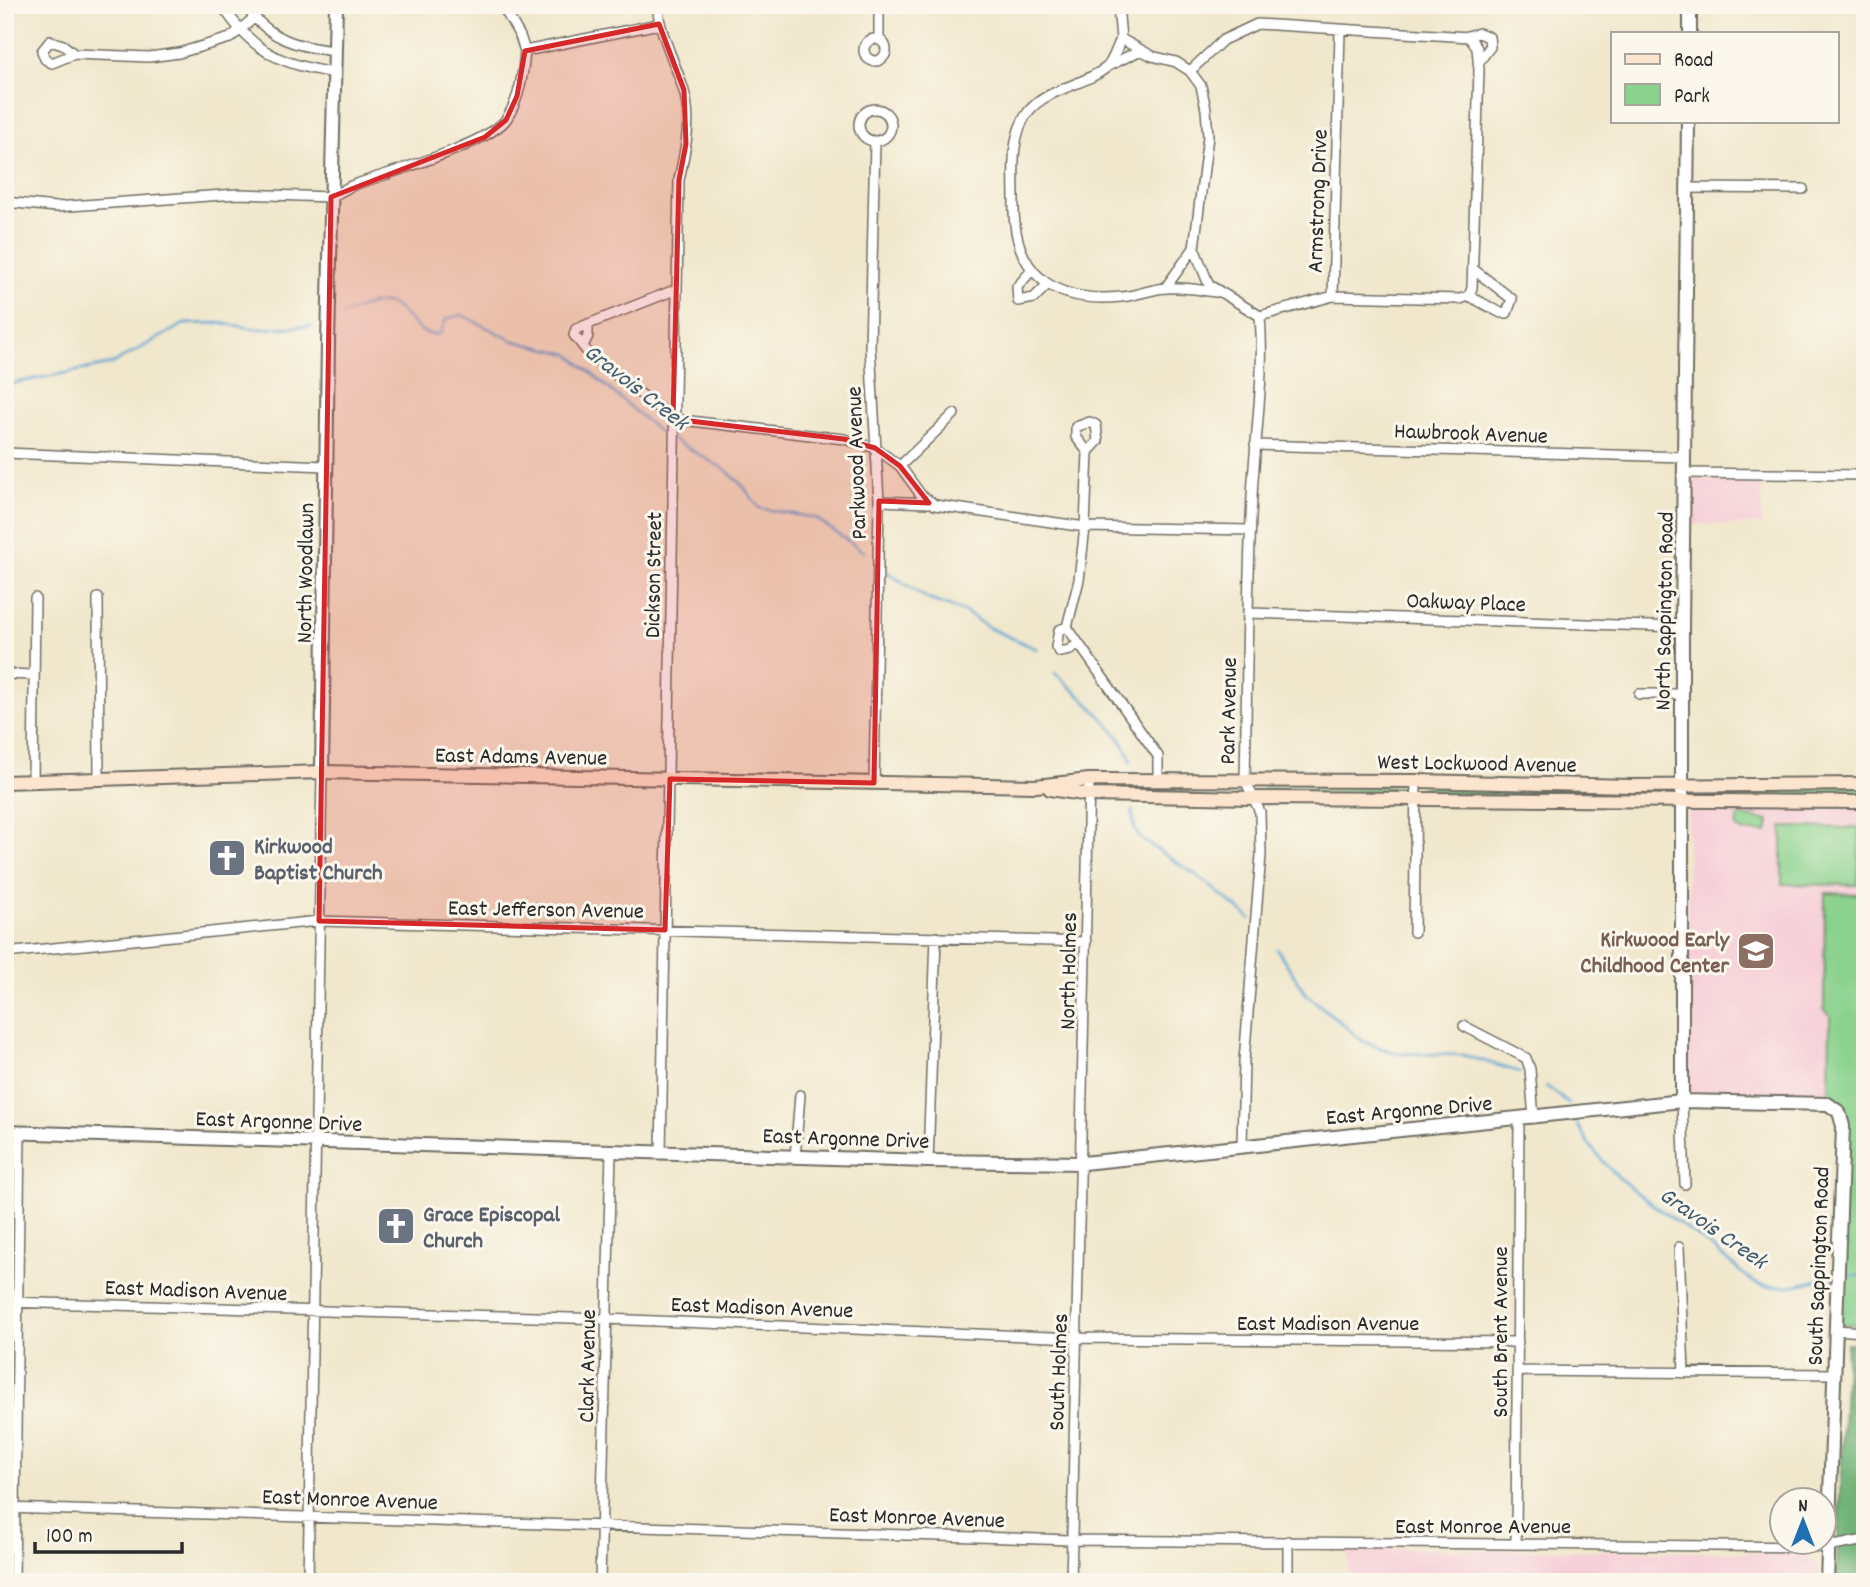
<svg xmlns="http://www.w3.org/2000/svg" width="1870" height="1587" font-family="Dekko,sans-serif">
  <rect width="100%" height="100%" fill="#fbf7ec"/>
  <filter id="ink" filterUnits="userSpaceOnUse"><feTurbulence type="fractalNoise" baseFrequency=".0143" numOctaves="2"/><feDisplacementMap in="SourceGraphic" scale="14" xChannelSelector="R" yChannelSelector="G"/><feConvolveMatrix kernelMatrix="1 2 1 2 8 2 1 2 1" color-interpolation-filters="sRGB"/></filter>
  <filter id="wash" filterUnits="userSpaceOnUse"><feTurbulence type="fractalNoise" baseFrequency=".00686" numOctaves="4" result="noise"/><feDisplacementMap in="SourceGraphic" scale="28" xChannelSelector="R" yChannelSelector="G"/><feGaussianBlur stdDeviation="1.57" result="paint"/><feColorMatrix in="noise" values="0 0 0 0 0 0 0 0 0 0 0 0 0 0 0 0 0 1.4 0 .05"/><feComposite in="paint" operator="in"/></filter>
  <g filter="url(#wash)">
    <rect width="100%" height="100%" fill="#f0e7cc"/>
    <!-- built -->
    <path fill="#f6cfd8" d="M1695 479 1762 480V525L1690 524 1691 484Z
      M1695 806 1862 808 1861 894 1826 893 1829 1098 1689 1093 1686 1087 1688 813Z
      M1348 1548 1802 1553 1819 1567 1821 1575 1820 1582H1348Z"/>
    <!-- green -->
    <path fill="#8ad28d" stroke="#5a7e5c" stroke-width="2" d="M1170 783 1234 785 1236 789 1232 792 1102 789 1141 788Z
      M1263 786 1405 787 1407 792 1270 793 1264 792Z
      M1778 786H1865V797L1698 795 1699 791 1750 792Z
      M1426 787 1662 790V793H1618L1588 797 1423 793 1422 788Z
      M1862 808H1865V1325L1840 1324 1844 1109 1841 1104 1829 1098 1830 1016 1824 1009 1825 893 1861 894Z
      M1743 816 1769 821 1767 832H1745L1736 828 1738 817Z
      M1782 827 1859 828 1858 885 1782 884Z"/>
    <!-- forest -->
    <path fill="#6fb478" stroke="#4d7052" stroke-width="2" d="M1847 1343H1865V1582H1836Z"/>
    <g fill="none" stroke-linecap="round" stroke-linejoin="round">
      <!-- stream -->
      <path stroke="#5ea3d3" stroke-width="2.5" d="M343 315C357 310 370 301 386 303 407 306 417 343 441 333L446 319 462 315 514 341 569 354 658 431 726 470 743 486 759 508 815 518 864 552
        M5 385 112 364 184 324 219 323 258 329 312 326
        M887 572 928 599 965 612 989 628 1037 649
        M1055 673C1076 692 1126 734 1131 762
        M1132 810 1135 830 1141 839 1199 877 1251 919
        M1277 949 1306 994 1363 1041 1394 1053 1463 1055 1520 1072
        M1546 1086 1569 1103
        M1577 1124C1603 1176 1656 1206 1701 1239 1720 1253 1736 1270 1755 1283 1781 1293 1808 1281 1834 1277
        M1841 1276 1865 1275"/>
    </g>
  </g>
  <g filter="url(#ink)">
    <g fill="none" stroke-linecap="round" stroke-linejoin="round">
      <defs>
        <path id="minor" d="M222 5C252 52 282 65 335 73
          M245 5C268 39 297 47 336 51
          M502 5 520 36 525 51 659 24
          M657 5C660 35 674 60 683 88 693 118 685 151 679 180L661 1152
          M879 5V39
          M1031 5V7
          M1118 5 1121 39 1152 56 1176 62 1190 71 1201 86 1206 109 1208 136 1194 248 1166 287
          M1467 36 1479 33 1489 37 1490 47 1478 63
          M864 50a11 11 0 1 1 22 0a11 11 0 1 1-22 0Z
          M1121 39C1117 47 1113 61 1107 67 1084 86 1047 88 1028 112 1010 136 1014 172 1014 201 1012 272 1051 304 1121 297 1137 296 1152 288 1168 288 1184 287 1200 290 1216 292
          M74 54 63 45 50 41 42 51 45 59 52 63 74 54 149 57 179 53 230 38 254 18
          M1108 66 1141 50
          M1190 71 1223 40 1257 24 1469 37 1477 48 1479 70 1472 288 1469 296
          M859 125a16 16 0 1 1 32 0a16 16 0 1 1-32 0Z
          M1687 188 1803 189
          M5 202 56 207 237 194 331 197 351 186C384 174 491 144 507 118 520 98 523 74 525 51
          M1194 248 1209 285 1260 316
          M1032 270 1017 287 1018 301 1034 298 1047 285
          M677 289 576 329 574 335 589 354 673 419 844 439 875 448 900 466 921 495 935 505 1085 527 1250 530
          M1333 296 1340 31
          M1260 316 1333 296 1460 299 1469 296 1501 313H1507L1512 299 1473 269
          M583 346 588 336V324
          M1255 445 1685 457
          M1088 452 1076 437V427L1090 422 1096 425 1098 441 1088 452 1085 527 1079 580 1067 627 1158 756V780
          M5 453 326 466
          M900 466 954 414
          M1685 473 1865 475
          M879 501 929 503
          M98 598 99 779
          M1249 613 1682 627
          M1067 627 1059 630 1056 647 1060 652 1070 650 1078 643
          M5 674 34 675
          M1639 694H1683
          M33 783 35 598
          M874 783 879 501 870 347 875 141
          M1414 932 1416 781
          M5 953 319 921 1086 942
          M1464 1026 1526 1058 1530 1069 1534 1118
          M1682 1101 1685 1184
          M1242 1145 1244 1061 1261 855 1260 812 1245 780C1247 686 1247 591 1252 497 1255 436 1265 377 1260 316
          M795 1157 800 1095
          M928 1161 936 937
          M1679 1247 1684 1373
          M5 1302 606 1319 1077 1338 1518 1342
          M1835 1330 1865 1332
          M1518 1371 1834 1374
          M5 1508 1072 1540 1828 1547 1865 1540
          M1516 1544 1519 1120
          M14 1582 20 1133
          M308 1582 322 772
          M600 1582 611 1151
          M1071 1582 1089 780
          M1288 1582V1541"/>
        <path id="tertiary" d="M1690 33V5
          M322 772 328 343 336 5
          M1682 1101V627L1688 121
          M5 1132 928 1161 1083 1163 1682 1101 1828 1104 1839 1112 1843 1126 1827 1582"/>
        <path id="secondary" d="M5 782 322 772 1036 786 1089 780 1416 781 1631 786 1865 784
          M1050 789 1089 795 1253 798 1865 802"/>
      </defs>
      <!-- minor casing -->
      <use href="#minor" stroke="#706d63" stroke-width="12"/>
      <!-- tertiary casing -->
      <use href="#tertiary" stroke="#706d63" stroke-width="16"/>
      <!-- secondary casing -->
      <use href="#secondary" stroke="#706d63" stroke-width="16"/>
      <!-- minor -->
      <use href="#minor" stroke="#fff" stroke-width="9"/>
      <!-- tertiary -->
      <use href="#tertiary" stroke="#fff" stroke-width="12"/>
      <!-- secondary -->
      <use href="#secondary" stroke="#fce5cf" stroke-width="12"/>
    </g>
  </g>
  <!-- marked area -->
  <path fill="#d62828" fill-opacity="0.2" stroke="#d62828" stroke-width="5" stroke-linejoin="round" d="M659 24 684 90 686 144 679 180 673 419 844 439 875 448 900 466 929 503 879 501 874 783 670 779 665 930 319 921 331 197 485 137 506 120 517 96 525 51Z"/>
  <!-- icons -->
  <defs>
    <symbol id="church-square" viewBox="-11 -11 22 22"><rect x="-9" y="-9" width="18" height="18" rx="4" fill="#6b7280" stroke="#fbf7ec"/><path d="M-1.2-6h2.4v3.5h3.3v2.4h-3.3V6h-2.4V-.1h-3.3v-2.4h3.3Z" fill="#fff"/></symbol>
    <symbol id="school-square" viewBox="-11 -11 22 22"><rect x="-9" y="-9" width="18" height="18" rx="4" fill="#8d6e63" stroke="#fbf7ec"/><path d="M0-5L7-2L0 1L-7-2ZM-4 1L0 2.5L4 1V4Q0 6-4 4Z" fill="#fff"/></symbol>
  </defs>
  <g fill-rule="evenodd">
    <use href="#church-square" x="205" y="836" width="44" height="44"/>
    <use href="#school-square" x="1734" y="929" width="44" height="44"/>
    <use href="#church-square" x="374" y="1204" width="44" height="44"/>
  </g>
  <g text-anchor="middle" stroke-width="6" stroke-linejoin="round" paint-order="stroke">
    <!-- street labels -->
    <g font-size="23" fill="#2b2b2b" stroke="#fbf7ec">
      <text transform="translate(1316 201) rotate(-88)" y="8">Armstrong Drive</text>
      <text transform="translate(1471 432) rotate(2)" y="8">Hawbrook Avenue</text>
      <text transform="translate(855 463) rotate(-92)" y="8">Parkwood Avenue</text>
      <text transform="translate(304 573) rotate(-89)" y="8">North Woodlawn</text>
      <text transform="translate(652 575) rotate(-89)" y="8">Dickson Street</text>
      <text transform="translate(1466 601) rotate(2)" y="8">Oakway Place</text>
      <text transform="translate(1663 611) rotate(-89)" y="8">North Sappington Road</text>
      <text transform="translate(1227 711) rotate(-89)" y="8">Park Avenue</text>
      <text transform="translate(521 755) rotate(1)" y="8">East Adams Avenue</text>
      <text transform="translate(1477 762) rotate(1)" y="8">West Lockwood Avenue</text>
      <text transform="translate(546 908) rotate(1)" y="8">East Jefferson Avenue</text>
      <text transform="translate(1067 971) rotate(-89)" y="8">North Holmes</text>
      <text transform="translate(1409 1109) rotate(-5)" y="8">East Argonne Drive</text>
      <text transform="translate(279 1120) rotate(2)" y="8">East Argonne Drive</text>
      <text transform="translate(846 1137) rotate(2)" y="8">East Argonne Drive</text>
      <text transform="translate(1817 1266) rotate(-88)" y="8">South Sappington Road</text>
      <text transform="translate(196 1289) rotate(2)" y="8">East Madison Avenue</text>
      <text transform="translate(762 1306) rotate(2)" y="8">East Madison Avenue</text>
      <text x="1328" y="1330">East Madison Avenue</text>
      <text transform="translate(1499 1332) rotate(-90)" y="8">South Brent Avenue</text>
      <text transform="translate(586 1366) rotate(-89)" y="8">Clark Avenue</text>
      <text transform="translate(1057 1372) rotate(-88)" y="8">South Holmes</text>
      <text transform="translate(350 1498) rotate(2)" y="8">East Monroe Avenue</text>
      <text transform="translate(917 1516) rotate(2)" y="8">East Monroe Avenue</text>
      <text x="1483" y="1533">East Monroe Avenue</text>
    </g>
    <!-- worship labels -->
    <g font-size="23" font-weight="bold" fill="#5b616d" stroke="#fbf7ec" text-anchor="start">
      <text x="254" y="853">Kirkwood<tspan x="254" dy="26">Baptist Church</tspan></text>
      <text x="423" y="1221">Grace Episcopal<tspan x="423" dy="26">Church</tspan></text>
    </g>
    <!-- education labels -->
    <g font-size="23" font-weight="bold" fill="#785e54" stroke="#fbf7ec" text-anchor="end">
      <text x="1729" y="946">Kirkwood Early<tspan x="1729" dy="26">Childhood Center</tspan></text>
    </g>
    <!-- water labels -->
    <g font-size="24" font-style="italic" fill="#3f5b6e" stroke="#fbf7ec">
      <text transform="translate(637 386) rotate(38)" y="8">Gravois Creek</text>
      <text transform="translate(1714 1227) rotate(35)" y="8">Gravois Creek</text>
    </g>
  </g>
  <!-- margin -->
  <rect width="1870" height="1587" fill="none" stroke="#fbf7ec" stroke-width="28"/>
  <!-- legend -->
  <rect x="1611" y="32" width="228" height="91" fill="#fbf7ec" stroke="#a8a59f" stroke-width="2"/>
  <rect x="1625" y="54" width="35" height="10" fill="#fce5cf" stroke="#a8a59f" stroke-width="2"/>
  <text x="1674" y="66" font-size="21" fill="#2b2b2b">Road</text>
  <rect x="1625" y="84" width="35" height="21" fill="#8ad28d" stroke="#a8a59f" stroke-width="2"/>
  <text x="1674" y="102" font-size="21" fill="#2b2b2b">Park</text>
  <!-- north arrow -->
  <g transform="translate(1803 1521)"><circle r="33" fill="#fbf7ec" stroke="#a8a59f" stroke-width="2"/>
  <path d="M0-5L12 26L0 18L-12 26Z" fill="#1f6fb2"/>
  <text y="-10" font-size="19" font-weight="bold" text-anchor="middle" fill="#2b2b2b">N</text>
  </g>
  <!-- scale -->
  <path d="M35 1542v10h147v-10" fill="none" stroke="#2b2b2b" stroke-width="3.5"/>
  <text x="46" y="1542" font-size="21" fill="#2b2b2b" stroke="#fbf7ec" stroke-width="5" paint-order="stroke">100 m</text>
</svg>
